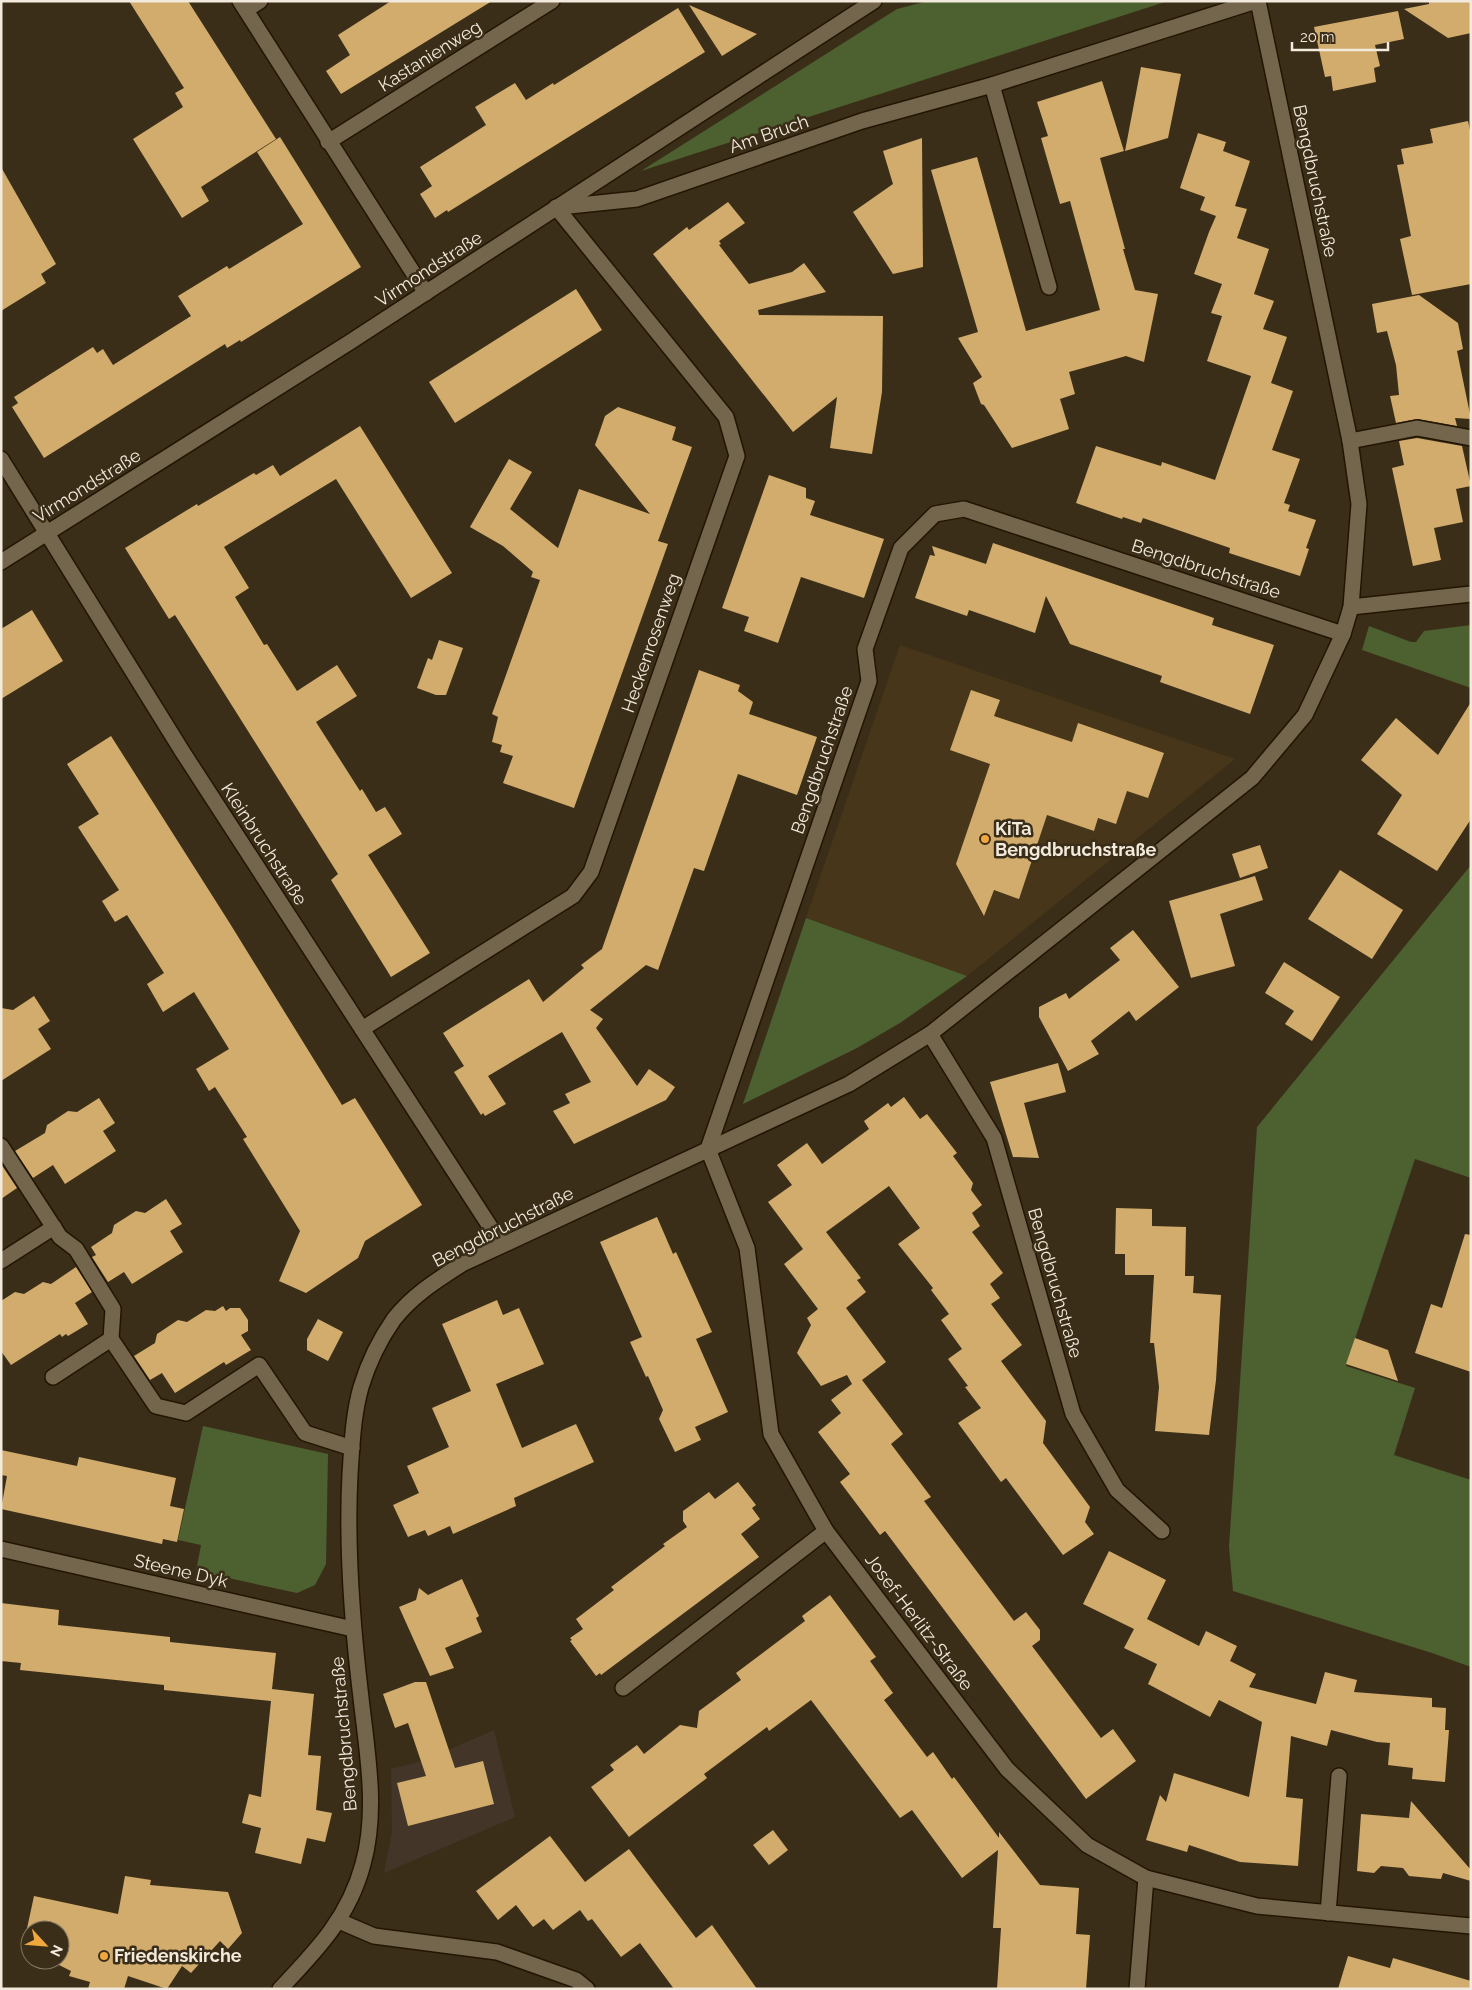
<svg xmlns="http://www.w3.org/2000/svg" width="1472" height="1990" viewBox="0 0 1472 1990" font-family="Raleway,sans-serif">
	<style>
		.industrial { fill: #433528 }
		.built { fill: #473619 }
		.green { fill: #4c6030 }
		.building { fill: #d2ac6d }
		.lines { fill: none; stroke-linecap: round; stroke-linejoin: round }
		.lane-casing { stroke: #221602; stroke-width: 18 }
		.street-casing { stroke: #221602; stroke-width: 18 }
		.lane { stroke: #74654d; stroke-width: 15 }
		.street { stroke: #74654d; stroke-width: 15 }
		.poi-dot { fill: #efa73e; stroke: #3b2e18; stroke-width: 2 }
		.labels { text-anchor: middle; stroke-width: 5; stroke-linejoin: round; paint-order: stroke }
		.street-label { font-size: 18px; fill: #f2eadc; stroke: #3b2e18 }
		.poi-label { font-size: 18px; font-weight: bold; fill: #f2eadc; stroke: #3b2e18; text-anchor: start }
	</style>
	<rect width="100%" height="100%" fill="#3b2e18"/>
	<path class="industrial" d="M 494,1730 L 515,1817 L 384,1873 L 392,1832 L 391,1769 L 423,1761 Z"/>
	<path class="built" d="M 900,645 L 1235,759 L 967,976 L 806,918 Z"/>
	<g class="green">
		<path d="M 928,1 L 1168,1 L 641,171 L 897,9 Z"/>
		<path d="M 1471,625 L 1471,688 L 1362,650 L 1369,626 L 1411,642 L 1416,642 L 1424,631 Z"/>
		<path d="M 1471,865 L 1471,1178 L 1415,1159 L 1346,1366 L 1415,1388 L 1394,1455 L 1471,1480 L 1471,1667 L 1432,1653 L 1233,1591 L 1229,1547 L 1257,1127 Z"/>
		<path d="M 806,918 L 967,976 L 900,1023 L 857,1048 L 743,1104 Z"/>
		<path d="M 203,1426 L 328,1454 L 326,1564 L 315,1585 L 297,1593 L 196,1571 L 201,1545 L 178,1540 Z"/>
	</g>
	<g class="building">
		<path d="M 129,1 L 188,1 L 276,139 L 201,187 L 209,201 L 182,218 L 133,139 L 183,107 L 175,93 L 184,88 Z"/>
		<path d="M 391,1 L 492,1 L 341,94 L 326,71 L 350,55 L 338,35 Z"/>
		<path d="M 1429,1 L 1471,1 L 1471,33 L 1448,38 L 1404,9 L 1429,4 Z"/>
		<path d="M 689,5 L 757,34 L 722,56 Z"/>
		<path d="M 678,8 L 705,52 L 448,212 L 447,210 L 435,218 L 420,194 L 432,186 L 420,167 L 486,125 L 475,107 L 515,83 L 526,100 L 553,83 L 554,85 Z"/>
		<path d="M 1398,11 L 1404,39 L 1375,45 L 1380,66 L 1374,68 L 1376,82 L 1333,91 L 1331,76 L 1325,77 L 1314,27 Z"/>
		<path d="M 1141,67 L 1181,74 L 1168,138 L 1125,151 Z"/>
		<path d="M 1102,81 L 1124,151 L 1100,158 L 1125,249 L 1123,249 L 1135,290 L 1158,294 L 1144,362 L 1126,356 L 1069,372 L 1075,394 L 1060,399 L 1069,429 L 1012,448 L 984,405 L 981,404 L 973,383 L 982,377 L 958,338 L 978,332 L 931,170 L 977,157 L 1026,331 L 1100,310 L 1070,201 L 1060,204 L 1041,138 L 1048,136 L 1037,102 Z"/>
		<path d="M 1468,121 L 1471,135 L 1471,284 L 1412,295 L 1400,239 L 1411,236 L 1397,165 L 1404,164 L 1401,149 L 1433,143 L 1430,129 Z"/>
		<path d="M 1198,133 L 1226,142 L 1223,151 L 1250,161 L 1235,206 L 1247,209 L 1237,238 L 1269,249 L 1254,294 L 1274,301 L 1263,329 L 1287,337 L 1271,383 L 1293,391 L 1272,450 L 1300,459 L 1284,503 L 1290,505 L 1288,511 L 1316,520 L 1306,548 L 1309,549 L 1300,576 L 1229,553 L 1230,548 L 1143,518 L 1141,523 L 1123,517 L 1122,519 L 1076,503 L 1096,446 L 1161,466 L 1162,462 L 1215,480 L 1251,376 L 1207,361 L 1222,316 L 1211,313 L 1222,284 L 1194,274 L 1209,232 L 1216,216 L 1200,210 L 1205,197 L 1180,188 Z"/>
		<path d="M 280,137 L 361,267 L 241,342 L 240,340 L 227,348 L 225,344 L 44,458 L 12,407 L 18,403 L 14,397 L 93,347 L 97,353 L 103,349 L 113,365 L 191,316 L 178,296 L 227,266 L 229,269 L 303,224 L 257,152 Z"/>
		<path d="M 922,138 L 923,267 L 893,274 L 853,212 L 893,184 L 883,151 Z"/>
		<path d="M 1,167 L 56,264 L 41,274 L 46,283 L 1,311 Z"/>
		<path d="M 728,202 L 745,223 L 719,241 L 721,244 L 719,245 L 749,284 L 792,272 L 804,263 L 826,292 L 758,310 L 759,315 L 883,316 L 882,392 L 872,454 L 830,448 L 837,397 L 793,432 L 653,254 L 687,227 L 689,230 Z"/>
		<path d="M 576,289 L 602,330 L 455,423 L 429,382 Z"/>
		<path d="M 1419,295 L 1458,323 L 1463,349 L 1457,351 L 1471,419 L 1455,418 L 1457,426 L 1418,419 L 1396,423 L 1390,396 L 1399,395 L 1396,365 L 1387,331 L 1377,333 L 1372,304 Z"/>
		<path d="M 618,407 L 676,427 L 672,440 L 692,447 L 658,541 L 668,544 L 574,808 L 503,783 L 513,756 L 500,752 L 502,745 L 492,742 L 498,717 L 492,714 L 540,580 L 531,577 L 533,572 L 503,546 L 470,527 L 509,459 L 532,472 L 510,509 L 558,548 L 579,489 L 650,514 L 595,445 L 605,416 Z"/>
		<path d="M 360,426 L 452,573 L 411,598 L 336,479 L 224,547 L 249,588 L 235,597 L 264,645 L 267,644 L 297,691 L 337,665 L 357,696 L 316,722 L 360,791 L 362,789 L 376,812 L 385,807 L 402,834 L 368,855 L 430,953 L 391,977 L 331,880 L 338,874 L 175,615 L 169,619 L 125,548 L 197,504 L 198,506 L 254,473 L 256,475 L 273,465 L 280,476 Z"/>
		<path d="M 1417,438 L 1462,446 L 1471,486 L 1456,489 L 1463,522 L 1434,528 L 1441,560 L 1413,566 L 1392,468 L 1404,465 L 1399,441 Z"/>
		<path d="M 769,475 L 806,488 L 806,498 L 815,501 L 810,515 L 884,539 L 864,598 L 801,577 L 778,643 L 744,631 L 749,617 L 722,608 Z"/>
		<path d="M 993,543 L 1214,618 L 1212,625 L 1274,645 L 1250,714 L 1160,682 L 1162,676 L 1070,644 L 1046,596 L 1035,633 L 969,610 L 967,616 L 915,598 L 930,555 L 935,556 L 932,546 L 986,564 Z"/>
		<path d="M 32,610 L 63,661 L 1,699 L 1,629 Z"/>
		<path d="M 439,640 L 463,648 L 446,695 L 436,695 L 417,688 L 428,658 L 432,660 Z"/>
		<path d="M 699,670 L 740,685 L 738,691 L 753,702 L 749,714 L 817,737 L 797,795 L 738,774 L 704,871 L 694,868 L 658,970 L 646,965 L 590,1010 L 603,1019 L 596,1028 L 637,1086 L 649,1069 L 675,1087 L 666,1100 L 574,1144 L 553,1111 L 570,1103 L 565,1094 L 591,1082 L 562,1032 L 488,1076 L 506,1104 L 485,1116 L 483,1113 L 481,1115 L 454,1072 L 464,1066 L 443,1033 L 529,979 L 543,1002 L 584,968 L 581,965 L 602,949 Z"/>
		<path d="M 971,690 L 1000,700 L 994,716 L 1072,742 L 1078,723 L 1164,753 L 1148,798 L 1127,791 L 1116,824 L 1098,818 L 1094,831 L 1047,815 L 1019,899 L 994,890 L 984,916 L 956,864 L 990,764 L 950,750 Z"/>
		<path d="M 1471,702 L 1471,819 L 1437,871 L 1377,834 L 1402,795 L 1361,760 L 1396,718 L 1438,755 Z"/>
		<path d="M 111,736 L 229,922 L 342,1105 L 355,1098 L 422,1205 L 365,1241 L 358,1258 L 306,1293 L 279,1281 L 300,1231 L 243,1139 L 247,1137 L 215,1087 L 209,1091 L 196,1069 L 229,1049 L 194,992 L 163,1012 L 147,984 L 164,973 L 127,915 L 115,922 L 102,901 L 119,890 L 78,827 L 99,814 L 67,764 Z"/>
		<path d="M 1260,845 L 1268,868 L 1240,878 L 1232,854 Z"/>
		<path d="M 1340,870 L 1403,910 L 1372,959 L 1308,919 Z"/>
		<path d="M 1255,876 L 1263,900 L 1220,914 L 1235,966 L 1191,978 L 1169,901 Z"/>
		<path d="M 1133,930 L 1179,987 L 1136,1021 L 1129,1011 L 1091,1041 L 1099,1054 L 1068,1071 L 1039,1017 L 1039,1007 L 1066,993 L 1069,999 L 1120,960 L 1110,948 Z"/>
		<path d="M 1284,962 L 1340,997 L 1312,1041 L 1285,1024 L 1294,1011 L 1265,993 Z"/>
		<path d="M 34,996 L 50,1021 L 38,1029 L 51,1049 L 1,1081 L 1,1008 L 13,1010 Z"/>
		<path d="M 1058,1063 L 1066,1092 L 1024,1103 L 1039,1158 L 1013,1157 L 990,1082 Z"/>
		<path d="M 904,1097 L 920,1119 L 927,1114 L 957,1153 L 953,1156 L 973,1183 L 971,1190 L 982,1205 L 972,1213 L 980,1226 L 972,1232 L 1003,1273 L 990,1284 L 1000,1298 L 991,1304 L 1022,1345 L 1001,1361 L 1046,1421 L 1043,1443 L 1090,1507 L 1085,1522 L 1094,1534 L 1063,1555 L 1006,1478 L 1001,1482 L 958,1423 L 981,1408 L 965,1387 L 968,1386 L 948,1359 L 962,1349 L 941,1320 L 949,1314 L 931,1290 L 933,1288 L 898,1244 L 920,1228 L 889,1186 L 826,1232 L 861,1278 L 857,1280 L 866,1292 L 846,1308 L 886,1362 L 862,1380 L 903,1434 L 891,1444 L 931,1497 L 924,1501 L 1014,1621 L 1026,1612 L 1040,1630 L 1040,1640 L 1032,1646 L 1101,1738 L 1113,1729 L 1136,1761 L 1086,1799 L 885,1531 L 880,1535 L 840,1482 L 850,1474 L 818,1432 L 841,1413 L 831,1400 L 852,1384 L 847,1375 L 821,1386 L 797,1353 L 811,1325 L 807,1318 L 818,1309 L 784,1264 L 803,1249 L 768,1202 L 792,1185 L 777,1165 L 807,1143 L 822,1164 L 869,1129 L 864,1121 L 888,1103 L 891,1107 Z"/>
		<path d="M 99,1098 L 115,1123 L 103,1131 L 116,1151 L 65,1184 L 53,1165 L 33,1178 L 15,1151 L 45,1133 L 47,1125 L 68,1111 L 77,1112 Z"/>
		<path d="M 1,1164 L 17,1188 L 1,1199 Z"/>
		<path d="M 166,1199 L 182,1224 L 170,1231 L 183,1252 L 132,1284 L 124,1272 L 108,1282 L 92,1257 L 96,1255 L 91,1247 L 112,1233 L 114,1225 L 136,1211 L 145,1213 Z"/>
		<path d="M 1116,1208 L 1152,1209 L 1152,1226 L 1186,1227 L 1185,1276 L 1194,1276 L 1193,1293 L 1221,1295 L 1216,1380 L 1209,1435 L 1155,1431 L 1159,1387 L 1154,1343 L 1150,1343 L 1154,1275 L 1125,1275 L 1125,1254 L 1115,1254 Z"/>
		<path d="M 657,1217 L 673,1254 L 676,1252 L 712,1332 L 696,1339 L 728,1412 L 695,1427 L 701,1440 L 675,1452 L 659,1419 L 663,1410 L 648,1376 L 646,1377 L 630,1342 L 642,1337 L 600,1242 Z"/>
		<path d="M 1465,1234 L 1471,1235 L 1471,1372 L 1415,1353 L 1431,1304 L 1442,1308 Z"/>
		<path d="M 76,1267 L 92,1292 L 75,1303 L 88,1324 L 68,1336 L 66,1334 L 62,1337 L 60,1334 L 11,1365 L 1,1351 L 1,1301 L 15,1292 L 24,1294 L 43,1282 L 51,1284 Z"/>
		<path d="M 497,1300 L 503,1315 L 519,1308 L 544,1364 L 496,1384 L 522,1448 L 576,1424 L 594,1462 L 514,1498 L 516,1506 L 453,1534 L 450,1526 L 428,1536 L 425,1530 L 408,1537 L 393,1505 L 419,1493 L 407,1466 L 449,1447 L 432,1408 L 471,1391 L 442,1324 Z"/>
		<path d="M 223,1306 L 226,1311 L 230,1308 L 240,1308 L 248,1320 L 248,1331 L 241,1335 L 251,1350 L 226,1365 L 224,1362 L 175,1393 L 162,1373 L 150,1380 L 134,1356 L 155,1343 L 157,1334 L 178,1320 L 187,1322 L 206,1310 L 215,1311 Z"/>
		<path d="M 318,1319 L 343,1332 L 328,1361 L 307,1350 L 307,1339 Z"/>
		<path d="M 1355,1338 L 1388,1350 L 1398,1381 L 1346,1364 Z"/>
		<path d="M 1,1450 L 77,1466 L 79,1457 L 176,1478 L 170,1506 L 184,1509 L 177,1542 L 163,1539 L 162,1544 L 1,1509 L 7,1476 L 1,1475 Z"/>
		<path d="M 738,1482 L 756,1505 L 752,1508 L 760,1519 L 741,1534 L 759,1557 L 601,1675 L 600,1673 L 596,1676 L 570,1641 L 572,1640 L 570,1638 L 583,1629 L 576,1619 L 614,1590 L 611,1587 L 665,1546 L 663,1544 L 687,1527 L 683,1521 L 683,1511 L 709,1492 L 715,1499 Z"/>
		<path d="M 1109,1551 L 1166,1580 L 1147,1619 L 1199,1646 L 1206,1631 L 1237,1646 L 1230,1661 L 1256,1674 L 1249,1687 L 1316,1704 L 1325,1672 L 1357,1680 L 1354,1692 L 1432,1698 L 1432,1707 L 1446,1708 L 1445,1730 L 1449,1730 L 1445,1782 L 1412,1779 L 1413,1768 L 1388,1765 L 1390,1743 L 1377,1742 L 1331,1730 L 1327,1746 L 1291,1736 L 1286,1797 L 1303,1799 L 1298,1866 L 1240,1862 L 1189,1845 L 1187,1852 L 1146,1840 L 1160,1795 L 1166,1802 L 1174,1773 L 1249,1797 L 1262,1722 L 1219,1700 L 1210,1717 L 1148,1684 L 1157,1664 L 1124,1648 L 1134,1629 L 1083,1604 Z"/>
		<path d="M 462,1579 L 479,1616 L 476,1618 L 482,1632 L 445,1648 L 454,1668 L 430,1676 L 399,1607 L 416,1600 L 419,1588 L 428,1595 Z"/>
		<path d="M 830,1595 L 876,1657 L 870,1661 L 893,1693 L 884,1700 L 927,1757 L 933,1752 L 952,1779 L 954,1777 L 999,1838 L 999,1832 L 1040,1885 L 1079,1888 L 1076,1934 L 1090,1935 L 1086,1989 L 997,1989 L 1001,1928 L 993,1928 L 998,1850 L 962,1878 L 912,1810 L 900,1818 L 811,1700 L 769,1731 L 767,1727 L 704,1774 L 707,1778 L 629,1837 L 591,1787 L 614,1770 L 610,1765 L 637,1745 L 644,1754 L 680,1725 L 697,1728 L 699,1711 L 741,1680 L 736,1673 L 805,1621 L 802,1616 Z"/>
		<path d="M 1,1603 L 59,1610 L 58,1625 L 170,1637 L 170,1642 L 276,1653 L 272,1689 L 314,1694 L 308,1755 L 321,1756 L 316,1810 L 332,1813 L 325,1842 L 307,1838 L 301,1864 L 255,1853 L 261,1828 L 242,1823 L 249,1794 L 261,1797 L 271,1701 L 164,1690 L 164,1685 L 20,1670 L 21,1663 L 1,1661 Z"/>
		<path d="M 415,1682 L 426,1682 L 455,1768 L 483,1761 L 494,1804 L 408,1826 L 397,1783 L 426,1776 L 408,1723 L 395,1728 L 383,1694 Z"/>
		<path d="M 1411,1801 L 1471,1870 L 1471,1881 L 1443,1873 L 1441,1879 L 1409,1876 L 1403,1868 L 1381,1866 L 1374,1873 L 1357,1871 L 1361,1814 L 1409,1818 Z"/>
		<path d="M 773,1830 L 788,1850 L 769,1865 L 753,1845 Z"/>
		<path d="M 550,1836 L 585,1882 L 629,1849 L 696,1938 L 712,1925 L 757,1989 L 674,1989 L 640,1943 L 621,1957 L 592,1919 L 588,1921 L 580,1910 L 553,1930 L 544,1919 L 533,1927 L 516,1905 L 498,1920 L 476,1891 Z"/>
		<path d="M 125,1876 L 151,1880 L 150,1885 L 228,1892 L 242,1933 L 228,1949 L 220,1941 L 191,1973 L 182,1966 L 167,1989 L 128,1976 L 124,1989 L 88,1989 L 90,1982 L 69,1976 L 71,1971 L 49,1960 L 60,1960 L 60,1930 L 30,1930 L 30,1951 L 23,1947 L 34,1896 L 118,1914 Z"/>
		<path d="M 1348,1956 L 1390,1968 L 1393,1958 L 1471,1981 L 1471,1989 L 1338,1989 Z"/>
	</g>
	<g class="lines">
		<defs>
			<g id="lane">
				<path d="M 1350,441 L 1417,428 L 1471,438"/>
				<path d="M 623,1688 L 826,1531"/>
			</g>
			<g id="street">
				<path d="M 240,1 L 426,293"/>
				<path d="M 246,10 L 260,1"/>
				<path d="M 992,85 L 1049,287"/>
				<path d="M 328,142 L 552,1"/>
				<path d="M 560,207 L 637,199 L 862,121 L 992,85 L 1256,1"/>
				<path d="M 1,459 L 182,751 L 502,1245"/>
				<path d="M 1,562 L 350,342 L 874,1"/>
				<path d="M 1351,607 L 1471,594"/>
				<path d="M 1343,634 L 964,509 L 935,514 L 901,548 L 865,649 L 869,681 L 708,1149 L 747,1248 L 771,1434 L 826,1531 L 1007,1769 L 1087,1845 L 1146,1878 L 1257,1906 L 1471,1926"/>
				<path d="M 362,1029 L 573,896 L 591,872 L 737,456 L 726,417 L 556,207"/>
				<path d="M 930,1034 L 994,1138 L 1073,1414 L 1117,1490 L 1162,1531"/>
				<path d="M 1,1146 L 60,1237 L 76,1249 L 113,1309 L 111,1339 L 156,1406 L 186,1413 L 259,1365 L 305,1433 L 352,1448"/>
				<path d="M 1,1261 L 54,1227"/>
				<path d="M 53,1377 L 111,1339"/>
				<path d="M 1,1549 L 353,1629"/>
				<path d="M 1328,1913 L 1339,1776"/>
				<path d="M 339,1921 L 374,1936 L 497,1952 L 576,1980 L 587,1989"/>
				<path d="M 280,1989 C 317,1950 349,1917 363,1864 C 378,1810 367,1752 361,1698 C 352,1623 346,1549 350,1474 C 352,1445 353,1415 361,1387 C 368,1364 380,1339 394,1319 C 413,1295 437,1280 462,1264 L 849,1084 L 930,1034 L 1252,778 L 1305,715 L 1343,634 L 1351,607 L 1359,504 L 1350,441 L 1258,1"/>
				<path d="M 1137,1989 L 1146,1878"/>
			</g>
		</defs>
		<use href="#lane" class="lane-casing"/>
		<use href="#street" class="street-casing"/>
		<use href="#lane" class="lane"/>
		<use href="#street" class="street"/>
	</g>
	<g class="poi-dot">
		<circle cx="985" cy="839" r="5"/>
		<circle cx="104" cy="1956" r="5"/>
	</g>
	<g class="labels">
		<g class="street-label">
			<text transform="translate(430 56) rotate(-32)" y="6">Kastanienweg</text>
			<text transform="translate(769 134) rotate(-19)" y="6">Am Bruch</text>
			<text transform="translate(1315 181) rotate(78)" y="6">Bengdbruchstraße</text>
			<text transform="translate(429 269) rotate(-33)" y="6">Virmondstraße</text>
			<text transform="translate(87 486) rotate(-32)" y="6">Virmondstraße</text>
			<text transform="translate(1206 569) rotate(18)" y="6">Bengdbruchstraße</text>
			<text transform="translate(651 643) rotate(-71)" y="6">Heckenrosenweg</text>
			<text transform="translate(822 760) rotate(-71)" y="6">Bengdbruchstraße</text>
			<text transform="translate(264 844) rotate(57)" y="6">Kleinbruchstraße</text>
			<text transform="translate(503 1227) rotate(-27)" y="6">Bengdbruchstraße</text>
			<text transform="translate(1055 1283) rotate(74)" y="6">Bengdbruchstraße</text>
			<text transform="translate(181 1571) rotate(13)" y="6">Steene Dyk</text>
			<text transform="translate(919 1622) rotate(53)" y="6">Josef-Herlitz-Straße</text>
			<text transform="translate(344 1734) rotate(-95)" y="6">Bengdbruchstraße</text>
		</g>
		<g class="poi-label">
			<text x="995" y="835">KiTa<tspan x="995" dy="21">Bengdbruchstraße</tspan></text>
			<text x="114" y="1962">Friedenskirche</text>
		</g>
	</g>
	<rect width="1472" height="1990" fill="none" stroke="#f2eadc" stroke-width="5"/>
	<g transform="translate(45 1945) rotate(116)"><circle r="24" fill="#3b2e18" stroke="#847966"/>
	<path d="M0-4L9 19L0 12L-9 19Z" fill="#efa73e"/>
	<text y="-8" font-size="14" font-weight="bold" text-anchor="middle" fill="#f2eadc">N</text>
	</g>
	<path d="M1292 42v8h96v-8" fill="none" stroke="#f2eadc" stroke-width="2.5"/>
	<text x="1300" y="42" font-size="15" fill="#f2eadc" stroke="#3b2e18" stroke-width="4" paint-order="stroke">20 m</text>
</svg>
